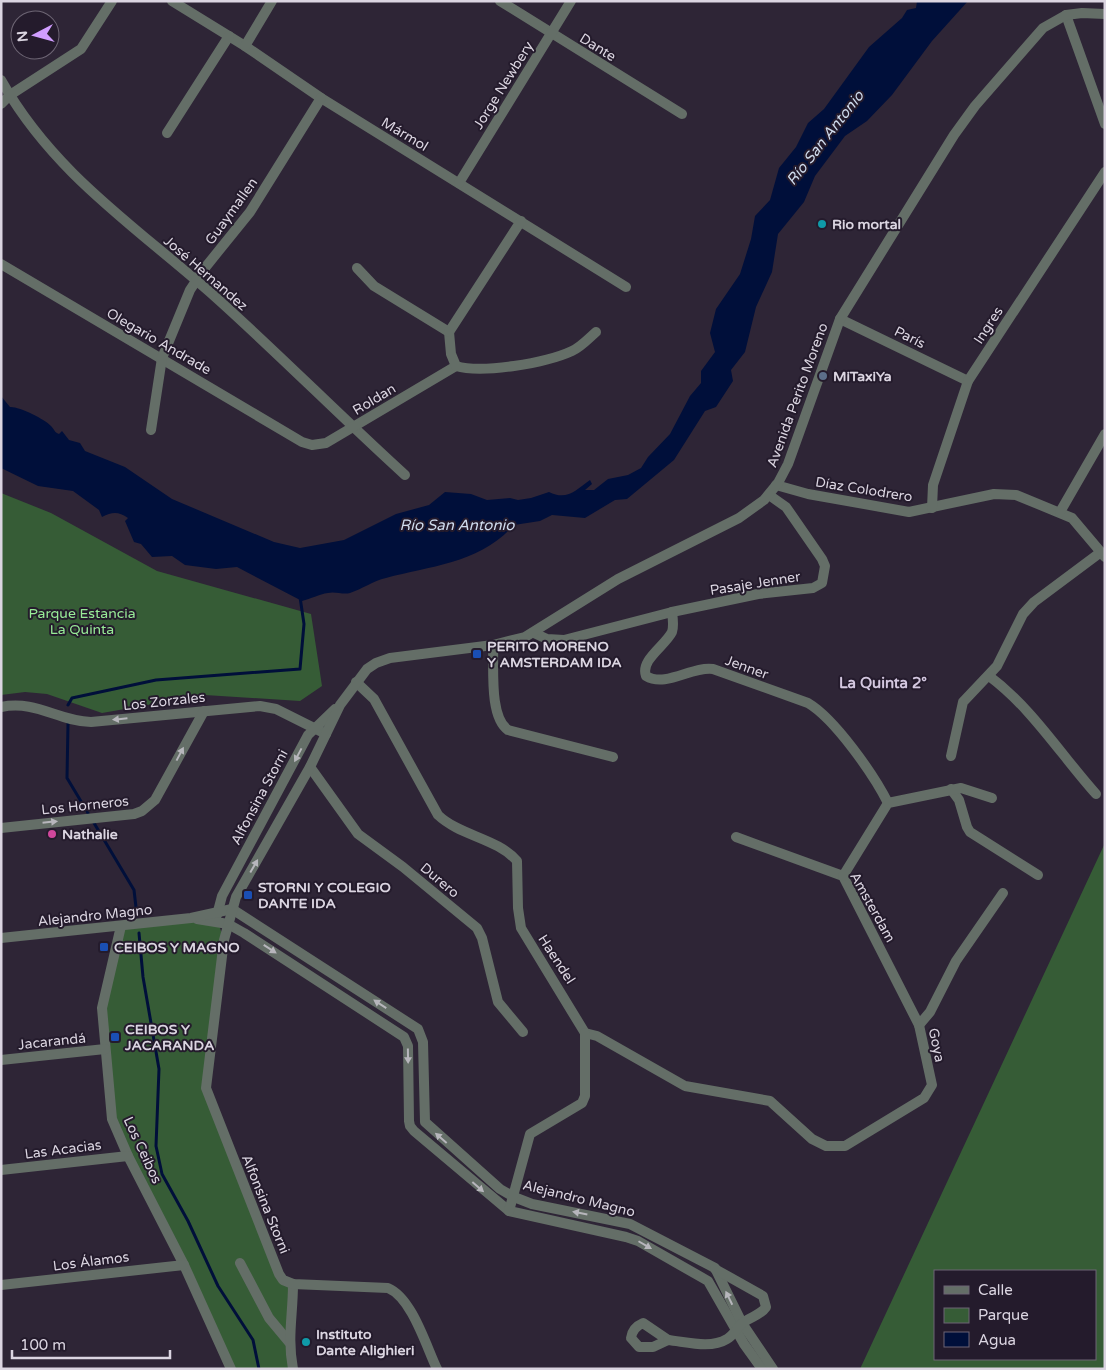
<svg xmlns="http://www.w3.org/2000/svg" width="1106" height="1370" viewBox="0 0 1106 1370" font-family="'Varela Round',sans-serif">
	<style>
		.green { fill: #365c36; fill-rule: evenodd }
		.water { fill: #000f3a }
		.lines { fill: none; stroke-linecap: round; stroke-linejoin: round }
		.stream { stroke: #000f3a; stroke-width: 3 }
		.minor { stroke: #646e67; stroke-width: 10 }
		.oneway { fill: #b7b6bc }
		.culture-dot { fill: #0f9aa8; stroke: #241b2c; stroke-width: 2 }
		.service-dot { fill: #5c6f8a; stroke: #241b2c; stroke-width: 2 }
		.transit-dot { fill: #1a4fb4; stroke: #241b2c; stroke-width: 2 }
		.hotel-dot { fill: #d1479c; stroke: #241b2c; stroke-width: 2 }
		.labels { text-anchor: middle; stroke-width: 4; stroke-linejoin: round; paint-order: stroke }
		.street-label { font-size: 14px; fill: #dbd5e1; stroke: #241b2c }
		.poi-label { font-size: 14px; font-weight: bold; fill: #dbd5e1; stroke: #241b2c; text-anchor: start }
		.park-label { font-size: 14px; fill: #98eb97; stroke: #241b2c }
		.water-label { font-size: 15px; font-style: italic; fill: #cfdbed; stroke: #241b2c }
		.neighbourhood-label { font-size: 15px; font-weight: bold; fill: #d4c8e0; stroke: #241b2c }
	</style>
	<rect width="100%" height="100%" fill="#2e2536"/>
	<g class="green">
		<path d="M 1,493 L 51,513 L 157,571 L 311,614 L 322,686 L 300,701 L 205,695 L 102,713 L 47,694 L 25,692 L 1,695 Z"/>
		<path d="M 1105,843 L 1105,1369 L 860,1369 ZM 935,1271 L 1095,1271 L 1095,1359 L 935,1359 Z"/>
		<path d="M 191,918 L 218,922 L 224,940 L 207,1083 L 279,1274 L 293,1284 L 293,1369 L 231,1369 L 115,1125 L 101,1021 L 121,926 Z"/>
	</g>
	<path class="water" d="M 917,1 L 968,1 L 932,41 L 892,95 L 867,121 L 845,136 L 815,176 L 804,202 L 778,234 L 772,272 L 756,307 L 745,352 L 731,370 L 733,381 L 716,407 L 705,411 L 674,460 L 627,499 L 615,500 L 585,518 L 552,515 L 540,521 L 514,525 C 481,563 431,566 386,578 C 373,581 362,589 350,593 C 343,595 335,591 328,593 C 319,594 311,599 302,601 L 237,567 L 216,569 L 185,565 L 172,556 L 152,557 L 141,544 L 134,542 L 125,521 L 128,518 C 118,511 112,512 102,517 L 99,510 L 73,491 L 38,486 L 1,468 L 1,396 L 10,407 C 18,406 45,419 51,426 C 55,430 54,432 59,434 L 62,431 L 69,440 L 80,443 L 85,451 L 125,467 L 172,499 L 274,542 L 300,548 L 344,540 L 396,514 L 429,505 L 445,492 L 471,494 L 487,500 L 510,498 L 518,500 L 531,498 L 549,492 C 567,501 576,490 590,480 L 592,484 L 585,490 L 594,490 L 608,479 L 628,475 L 641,468 L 648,457 L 670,434 L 690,396 L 701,383 L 701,371 L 715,352 L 710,333 L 716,309 L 740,274 L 751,239 L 755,216 L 770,200 L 779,168 L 796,147 L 808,123 L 824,109 L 869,47 L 902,18 L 907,10 L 916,8 Z"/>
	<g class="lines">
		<g class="stream">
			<path d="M 68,705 L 72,698 L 156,680 L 300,669 L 304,624 L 300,597"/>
			<path d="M 68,724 L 67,778 L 88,813"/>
			<path d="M 94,823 L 134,890 L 137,916"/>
			<path d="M 139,933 L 143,977 L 159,1069 L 156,1146 L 162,1174 L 188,1221 L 218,1286 L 253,1340 L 259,1369"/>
		</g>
		<g class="minor">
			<path d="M 172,1 L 245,46 L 321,98 L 626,287"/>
			<path d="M 500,1 L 682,114"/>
			<path d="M 1066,15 L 1105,124"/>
			<path d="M 245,46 L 272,1"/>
			<path d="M 1,80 C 53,173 135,226 212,294 C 278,353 340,416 405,475"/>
			<path d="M 1,104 L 10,95 L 81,49 L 112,1"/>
			<path d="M 167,133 L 229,36"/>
			<path d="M 459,183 L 571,1"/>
			<path d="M 1,264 L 302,442 L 312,445 L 326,443 L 456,366"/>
			<path d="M 357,268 L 374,286 L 449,332 L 451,354 L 456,366 C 482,374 546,363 572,351 C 581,347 589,338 596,332"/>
			<path d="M 840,319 L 968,381"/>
			<path d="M 449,332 L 521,221"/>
			<path d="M 151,430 L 162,358 L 190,290 L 204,269 L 250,212 L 321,98"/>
			<path d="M 776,485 L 808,494 L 909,512 L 994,494 L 1016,495 L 1072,518 L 1105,557"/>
			<path d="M 932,508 L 933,485 L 968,381 L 1105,172"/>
			<path d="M 1060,512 L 1105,434"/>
			<path d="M 672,612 L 758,594 L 813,588 L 822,583 L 825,566 L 822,559 L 786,507 L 769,495"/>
			<path d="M 534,633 L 547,639 L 564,640 L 672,612 C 673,619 674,626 672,632 C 665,646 640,660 646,676 C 666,688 692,666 713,669 L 808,703 C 835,719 874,775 888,803"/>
			<path d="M 493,645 C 494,667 489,717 508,730 L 613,757"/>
			<path d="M 989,676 C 1032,708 1061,755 1096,794"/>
			<path d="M 356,682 L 374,699 L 438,815 C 460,836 497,838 517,861 L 518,908 L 521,928 L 585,1033 L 597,1036 L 685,1086 L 770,1101 L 812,1139 L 826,1146 L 845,1146 L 924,1098 L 932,1085 L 919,1025 L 843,876 L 736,837"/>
			<path d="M 1,707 C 37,700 57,721 91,722 L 260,706 L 276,709 L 326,734"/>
			<path d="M 951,756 L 963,702 L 997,666 L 1023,614 L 1034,602 L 1101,552"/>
			<path d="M 310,767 L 358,834 L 403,867 L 477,928 L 482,938 L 498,1002 L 523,1032"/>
			<path d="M 951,789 L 959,800 L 967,827 L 970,832 L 1038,875"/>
			<path d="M 1,828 L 134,814 L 142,811 L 155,800 L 204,711"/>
			<path d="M 843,876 L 888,803 L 961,788 L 992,798"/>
			<path d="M 217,915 L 222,896 L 308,735 L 335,709"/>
			<path d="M 197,919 L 228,924 L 244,933 L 404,1037 L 408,1046 L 409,1121 L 410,1126 L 414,1131 L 509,1211 L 626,1237 L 638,1241 L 708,1281 L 744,1344 L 762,1369"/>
			<path d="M 121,926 L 102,1008 L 112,1119 L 128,1156 L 184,1265 L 231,1369"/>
			<path d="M 1,938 L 191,918 L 232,909 L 418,1029 L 423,1042 L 425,1122 L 500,1189 L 514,1197 L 532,1204 L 630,1224 L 715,1268 L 742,1323 L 773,1369"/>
			<path d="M 919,1025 L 930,1012 L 956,961 L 1003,893"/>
			<path d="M 1,1060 L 105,1049"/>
			<path d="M 1,1170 L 128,1156"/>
			<path d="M 509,1211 L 530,1134 L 582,1103 L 585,1096 L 585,1033"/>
			<path d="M 240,1263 L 269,1318 L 289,1342"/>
			<path d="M 293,1284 C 293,1315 287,1337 293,1369"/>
			<path d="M 1,1285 L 184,1265"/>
			<path d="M 643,1323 L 668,1340 L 653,1347 L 639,1347 L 631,1338 C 632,1330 636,1326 643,1323 Z"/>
			<path d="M 668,1340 C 687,1342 711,1349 727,1339 C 734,1335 737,1327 744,1322 C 752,1316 761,1315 766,1307 L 763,1296 L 715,1269"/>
			<path d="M 437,1369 C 426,1346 412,1298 388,1288 L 293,1284 L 283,1280 L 279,1274 L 206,1088 L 224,940 L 236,897 L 310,767 L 340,705 L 367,669 L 376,663 L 390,658 L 493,645 L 525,637 L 618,579 L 739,518 L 764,500 L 778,483 L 788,464 L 840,319 L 954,135 L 975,106 L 1043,28 L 1066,15 L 1082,13 L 1105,14"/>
		</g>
	</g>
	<defs><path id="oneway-solid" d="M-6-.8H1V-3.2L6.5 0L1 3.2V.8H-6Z" transform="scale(1.25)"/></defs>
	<g class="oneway">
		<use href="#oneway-solid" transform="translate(120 719) rotate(174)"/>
		<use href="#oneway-solid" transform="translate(180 754) rotate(-62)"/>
		<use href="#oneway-solid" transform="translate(298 755) rotate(118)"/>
		<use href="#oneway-solid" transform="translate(50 822) rotate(-6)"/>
		<use href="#oneway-solid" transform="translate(254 866) rotate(-60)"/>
		<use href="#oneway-solid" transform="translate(270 949) rotate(33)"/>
		<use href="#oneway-solid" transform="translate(380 1004) rotate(-147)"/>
		<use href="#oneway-solid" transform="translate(408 1056) rotate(89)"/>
		<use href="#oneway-solid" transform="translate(441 1138) rotate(-139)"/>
		<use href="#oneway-solid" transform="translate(478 1187) rotate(41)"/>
		<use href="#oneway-solid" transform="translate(580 1213) rotate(-169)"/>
		<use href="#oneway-solid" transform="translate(645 1245) rotate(30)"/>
		<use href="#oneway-solid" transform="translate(729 1298) rotate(-116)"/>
	</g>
	<g class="culture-dot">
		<circle cx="822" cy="224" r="5"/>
		<circle cx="306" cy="1342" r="5"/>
	</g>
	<circle class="service-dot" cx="823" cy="376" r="5"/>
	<g class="transit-dot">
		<rect x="472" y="649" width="10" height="10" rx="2.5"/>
		<rect x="243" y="890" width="10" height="10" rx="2.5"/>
		<rect x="99" y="942" width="10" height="10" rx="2.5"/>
		<rect x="110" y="1032" width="10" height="10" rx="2.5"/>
	</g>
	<circle class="hotel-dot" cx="52" cy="834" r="5"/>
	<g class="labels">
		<g class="street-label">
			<text transform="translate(598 47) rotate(32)" y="5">Dante</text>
			<text transform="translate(503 85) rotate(-58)" y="5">Jorge Newbery</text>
			<text transform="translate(405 134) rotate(31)" y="5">Mármol</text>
			<text transform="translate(231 211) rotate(-54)" y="5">Guaymallen</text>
			<text transform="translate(206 273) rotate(41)" y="5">José Hernandez</text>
			<text transform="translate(988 325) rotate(-57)" y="5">Ingres</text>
			<text transform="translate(910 337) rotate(26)" y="5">París</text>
			<text transform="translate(159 341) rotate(30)" y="5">Olegario Andrade</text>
			<text transform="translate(797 395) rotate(-70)" y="5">Avenida Perito Moreno</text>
			<text transform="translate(374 399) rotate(-31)" y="5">Roldan</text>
			<text transform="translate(864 489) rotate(9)" y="5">Díaz Colodrero</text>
			<text transform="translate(755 583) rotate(-9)" y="5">Pasaje Jenner</text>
			<text transform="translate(747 667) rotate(20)" y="5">Jenner</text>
			<text transform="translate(164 701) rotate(-6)" y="5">Los Zorzales</text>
			<text transform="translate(259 797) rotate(-62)" y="5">Alfonsina Storni</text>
			<text transform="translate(85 805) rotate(-6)" y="5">Los Horneros</text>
			<text transform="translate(440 880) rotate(40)" y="5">Durero</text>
			<text transform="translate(873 907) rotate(61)" y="5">Amsterdam</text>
			<text transform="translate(95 915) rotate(-6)" y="5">Alejandro Magno</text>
			<text transform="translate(557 959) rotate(57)" y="5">Haendel</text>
			<text transform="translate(52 1041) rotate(-6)" y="5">Jacarandá</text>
			<text transform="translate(937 1045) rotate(78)" y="5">Goya</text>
			<text transform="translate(63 1149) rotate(-7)" y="5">Las Acacias</text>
			<text transform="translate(143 1150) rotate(65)" y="5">Los Ceibos</text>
			<text transform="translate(579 1198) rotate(14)" y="5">Alejandro Magno</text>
			<text transform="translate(266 1204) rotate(68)" y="5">Alfonsina Storni</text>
			<text transform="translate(91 1261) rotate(-7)" y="5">Los Álamos</text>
		</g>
		<g class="poi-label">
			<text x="832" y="229">Rio mortal</text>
			<text x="833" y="381">MiTaxiYa</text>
			<text x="487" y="651">PERITO MORENO<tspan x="487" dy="16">Y AMSTERDAM IDA</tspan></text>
			<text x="62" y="839">Nathalie</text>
			<text x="258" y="892">STORNI Y COLEGIO<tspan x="258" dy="16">DANTE IDA</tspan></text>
			<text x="114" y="952">CEIBOS Y MAGNO</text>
			<text x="125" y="1034">CEIBOS Y<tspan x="125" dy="16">JACARANDA</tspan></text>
			<text x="316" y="1339">Instituto<tspan x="316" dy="16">Dante Alighieri</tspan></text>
		</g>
		<g class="park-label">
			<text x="82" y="618">Parque Estancia<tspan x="82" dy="16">La Quinta</tspan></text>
		</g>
		<g class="water-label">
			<text transform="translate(825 138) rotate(-52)" y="5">Río San Antonio</text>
			<text x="457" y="530">Río San Antonio</text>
		</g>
		<g class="neighbourhood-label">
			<text x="883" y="688">La Quinta 2°</text>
		</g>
	</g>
	<rect width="1106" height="1370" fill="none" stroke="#dbd5e1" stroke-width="5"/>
	<rect x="934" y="1270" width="162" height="90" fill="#241b2c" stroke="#6d6574"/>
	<rect x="944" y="1286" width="25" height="8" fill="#646e67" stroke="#6d6574"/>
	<text x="978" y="1295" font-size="15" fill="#dbd5e1">Calle</text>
	<rect x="944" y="1308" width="25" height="15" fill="#365c36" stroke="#6d6574"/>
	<text x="978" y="1320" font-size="15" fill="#dbd5e1">Parque</text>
	<rect x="944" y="1332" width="25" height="15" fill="#000f3a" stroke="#6d6574"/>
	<text x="978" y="1345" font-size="15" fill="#dbd5e1">Agua</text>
	<g transform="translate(35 35) rotate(264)"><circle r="24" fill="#241b2c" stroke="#6d6574"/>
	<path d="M0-4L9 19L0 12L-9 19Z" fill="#d09dff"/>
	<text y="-8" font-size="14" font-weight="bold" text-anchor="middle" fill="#dbd5e1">N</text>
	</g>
	<path d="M12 1350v8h158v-8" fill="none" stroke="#dbd5e1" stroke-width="2.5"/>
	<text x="20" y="1350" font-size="15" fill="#dbd5e1" stroke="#241b2c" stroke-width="4" paint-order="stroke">100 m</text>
</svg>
